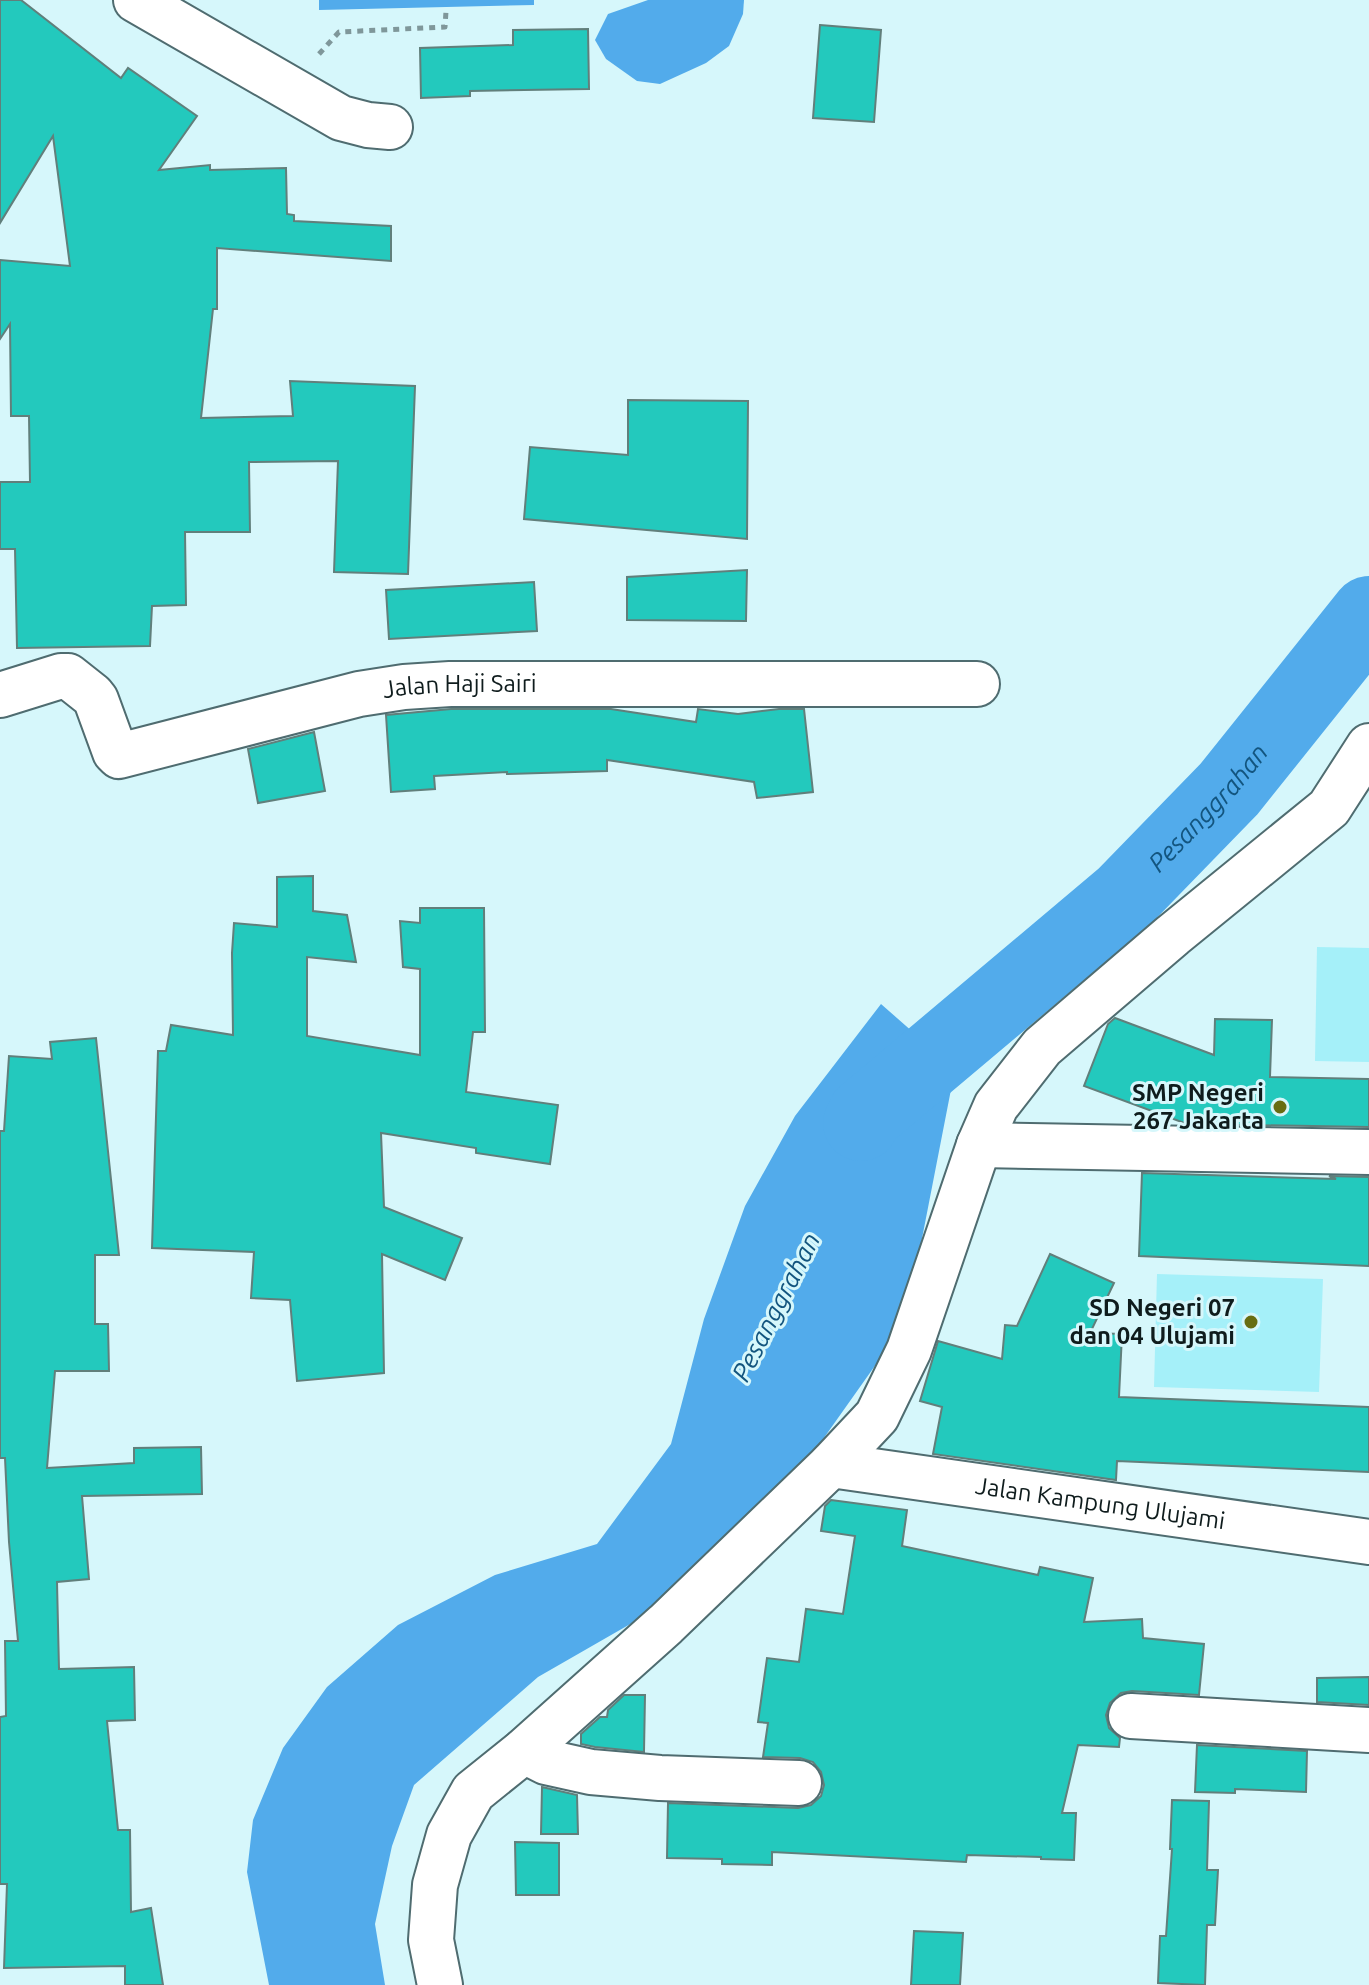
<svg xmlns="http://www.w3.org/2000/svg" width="1369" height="1985" viewBox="0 0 1369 1985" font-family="Ubuntu,sans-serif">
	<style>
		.green { fill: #a5f0f9 }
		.water { fill: #52abeb }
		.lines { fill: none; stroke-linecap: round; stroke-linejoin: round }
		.river { stroke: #52abeb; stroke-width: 76 }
		.building { fill: #23c9bd; stroke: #617f7b; stroke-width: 2 }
		.street-casing { stroke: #4f6c70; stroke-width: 48 }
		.path { stroke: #7f979a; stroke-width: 5; stroke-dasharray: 6 6; stroke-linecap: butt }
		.street { stroke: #fff; stroke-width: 44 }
		.poi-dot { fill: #686d11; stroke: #d6f7fb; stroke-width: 3 }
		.labels { text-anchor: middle; stroke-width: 6; stroke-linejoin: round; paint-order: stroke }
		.street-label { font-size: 24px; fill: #0f1c1d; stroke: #d6f7fb }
		.poi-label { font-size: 24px; font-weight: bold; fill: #0f1c1d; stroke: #d6f7fb; text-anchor: end }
		.water-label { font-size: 26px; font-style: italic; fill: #13557f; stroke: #d6f7fb }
	</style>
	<rect width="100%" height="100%" fill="#d6f7fb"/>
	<g class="green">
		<path d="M 1317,947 L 1369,948 L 1369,1062 L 1315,1061 Z"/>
		<path d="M 1157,1274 L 1323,1279 L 1319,1392 L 1154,1387 Z"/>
	</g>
	<g class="water">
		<path d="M 319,0 L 534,0 L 534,5 L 319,10 Z"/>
		<path d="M 648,0 L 744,0 L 743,14 L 729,46 L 706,63 L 660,84 L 637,81 L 606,59 L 595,40 L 608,14 Z"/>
		<path d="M 881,1004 L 955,1069 L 918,1259 L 901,1329 L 821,1442 L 698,1570 L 639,1619 L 538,1677 L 414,1785 L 392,1846 L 375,1924 L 385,1985 L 269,1985 L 247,1872 L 253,1820 L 283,1748 L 327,1687 L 398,1625 L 495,1575 L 597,1544 L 671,1444 L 704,1319 L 745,1206 L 795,1116 Z"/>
	</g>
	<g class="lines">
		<path class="river" id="s1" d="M 861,1123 L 865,1115 L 1125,896 L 1229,789 L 1369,614"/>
	</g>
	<g class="building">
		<path d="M 0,0 L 21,0 L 121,78 L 128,68 L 197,116 L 159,170 L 210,165 L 210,170 L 286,168 L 287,214 L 294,215 L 294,221 L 391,226 L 391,261 L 217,248 L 217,309 L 213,309 L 201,418 L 293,416 L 290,381 L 415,386 L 408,574 L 334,572 L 338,461 L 249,462 L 250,532 L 185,532 L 186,605 L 152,606 L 150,646 L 17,648 L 15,549 L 0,549 L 0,482 L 30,482 L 29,416 L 11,416 L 10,324 L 0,339 L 0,260 L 70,266 L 53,136 L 0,223 Z"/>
		<path d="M 820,25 L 881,30 L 874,122 L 813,118 Z"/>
		<path d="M 588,29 L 589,89 L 470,91 L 470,96 L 421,98 L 420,48 L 513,45 L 513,30 Z"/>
		<path d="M 628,400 L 748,401 L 747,539 L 524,519 L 530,447 L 628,455 Z"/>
		<path d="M 747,570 L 746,621 L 627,620 L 627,577 Z"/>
		<path d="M 534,582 L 537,631 L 389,639 L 386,590 Z"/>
		<path d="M 451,709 L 611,709 L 696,722 L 698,709 L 738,714 L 779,709 L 804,709 L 813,792 L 757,798 L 754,782 L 607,760 L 607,771 L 507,774 L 507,772 L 434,776 L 435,789 L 391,792 L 386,715 Z"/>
		<path d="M 314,732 L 325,791 L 258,803 L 248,749 Z"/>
		<path d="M 313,876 L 313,911 L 347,915 L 356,962 L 307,957 L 307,1036 L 420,1055 L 420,969 L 403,967 L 400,921 L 420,923 L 420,908 L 484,908 L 485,1032 L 473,1032 L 466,1092 L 558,1105 L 550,1164 L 476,1153 L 476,1148 L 381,1133 L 384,1207 L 462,1238 L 445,1280 L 382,1254 L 384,1373 L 297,1381 L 290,1300 L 251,1298 L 254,1252 L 152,1248 L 158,1051 L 166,1051 L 171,1025 L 233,1035 L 232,953 L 234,923 L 277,927 L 277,877 Z"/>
		<path d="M 1115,1018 L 1214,1055 L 1215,1019 L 1272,1020 L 1270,1077 L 1369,1079 L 1369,1127 L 1187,1124 L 1084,1086 L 1108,1024 Z"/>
		<path d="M 96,1038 L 119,1255 L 95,1255 L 95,1324 L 108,1324 L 109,1371 L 55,1371 L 47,1468 L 134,1463 L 134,1448 L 201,1447 L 202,1494 L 82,1496 L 89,1579 L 57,1582 L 59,1669 L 134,1667 L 135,1720 L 107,1721 L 118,1830 L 130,1830 L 131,1912 L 151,1908 L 163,1985 L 125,1985 L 125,1966 L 4,1968 L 7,1884 L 0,1884 L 0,1717 L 6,1716 L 5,1641 L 18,1641 L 9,1542 L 5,1458 L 0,1458 L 0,1131 L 4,1131 L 9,1056 L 52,1059 L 50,1042 Z"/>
		<path d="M 1142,1173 L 1336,1179 L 1329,1176 L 1369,1177 L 1369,1266 L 1139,1256 Z"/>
		<path d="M 1050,1254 L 1114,1283 L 1090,1333 L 1122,1334 L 1119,1397 L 1369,1407 L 1369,1472 L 1117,1461 L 1116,1480 L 933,1454 L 942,1407 L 920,1401 L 938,1341 L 1002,1359 L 1005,1325 L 1017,1326 Z"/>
		<path d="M 831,1500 L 907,1510 L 902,1546 L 1038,1575 L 1040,1567 L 1093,1578 L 1084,1622 L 1142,1619 L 1143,1638 L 1204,1644 L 1199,1695 L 1132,1691 L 1121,1693 L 1110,1703 L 1106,1715 L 1109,1728 L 1120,1738 L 1119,1747 L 1078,1745 L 1062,1813 L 1076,1813 L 1074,1860 L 1041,1859 L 1041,1857 L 967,1855 L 966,1862 L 772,1852 L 772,1865 L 722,1864 L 722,1859 L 667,1858 L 668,1803 L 798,1808 L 811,1805 L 821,1796 L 824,1785 L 821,1772 L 813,1762 L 800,1758 L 763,1757 L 768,1723 L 758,1722 L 767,1658 L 799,1662 L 806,1609 L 843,1614 L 855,1536 L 821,1531 L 825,1506 Z"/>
		<path d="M 1369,1677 L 1369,1705 L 1317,1702 L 1317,1678 Z"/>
		<path d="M 624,1695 L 645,1695 L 644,1752 L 595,1747 L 581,1744 L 581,1734 L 600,1717 L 607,1717 L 608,1710 Z"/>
		<path d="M 1197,1745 L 1307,1751 L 1306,1792 L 1235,1789 L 1235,1793 L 1195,1792 Z"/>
		<path d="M 542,1787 L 577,1795 L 578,1834 L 541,1834 Z"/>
		<path d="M 1172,1800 L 1209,1801 L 1207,1870 L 1218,1870 L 1215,1925 L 1207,1925 L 1205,1985 L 1158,1983 L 1160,1936 L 1166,1936 L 1172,1849 L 1170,1849 Z"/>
		<path d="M 515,1842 L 559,1843 L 559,1895 L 516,1895 Z"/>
		<path d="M 914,1931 L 963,1933 L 960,1985 L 911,1985 Z"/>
	</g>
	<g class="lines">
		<defs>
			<g id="street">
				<path d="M 136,0 L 341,118 L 368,125 L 390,127"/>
				<path id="s2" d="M 0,695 L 61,676 L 68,676 L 92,695 L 96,700 L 115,752 L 119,756 L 359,694 L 404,687 L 450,684 L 977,684"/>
				<path d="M 979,1145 L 1369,1152"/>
				<path id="s3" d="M 831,1465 L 1369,1542"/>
				<path d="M 1131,1716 L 1369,1730"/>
				<path d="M 524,1751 L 546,1762 L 591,1772 L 660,1778 L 799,1783"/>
				<path d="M 440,1985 L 431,1940 L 435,1885 L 449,1835 L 473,1792 L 524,1751 L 666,1624 L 831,1465 L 877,1416 L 909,1350 L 979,1145 L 996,1106 L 1042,1047 L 1173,935 L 1329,808 L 1369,746"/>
			</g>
		</defs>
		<use href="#street" class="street-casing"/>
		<path class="path" d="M 319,54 L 339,32 L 445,27 L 446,11"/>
		<use href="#street" class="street"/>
	</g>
	<g class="poi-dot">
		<circle cx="1280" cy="1107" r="8"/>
		<circle cx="1251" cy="1322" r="8"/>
	</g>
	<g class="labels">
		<g class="street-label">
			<text dy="8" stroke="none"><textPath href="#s2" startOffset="518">Jalan Haji Sairi</textPath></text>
			<text dy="8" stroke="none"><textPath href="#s3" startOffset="272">Jalan Kampung Ulujami</textPath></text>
		</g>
		<g class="poi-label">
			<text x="1264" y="1101">SMP Negeri<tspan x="1264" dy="28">267 Jakarta</tspan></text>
			<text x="1235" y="1316">SD Negeri 07<tspan x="1235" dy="28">dan 04 Ulujami</tspan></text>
		</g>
		<g class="water-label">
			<text dy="9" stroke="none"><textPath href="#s1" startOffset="470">Pesanggrahan</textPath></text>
			<text transform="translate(776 1307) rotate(-63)" y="9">Pesanggrahan</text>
		</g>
	</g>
</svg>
